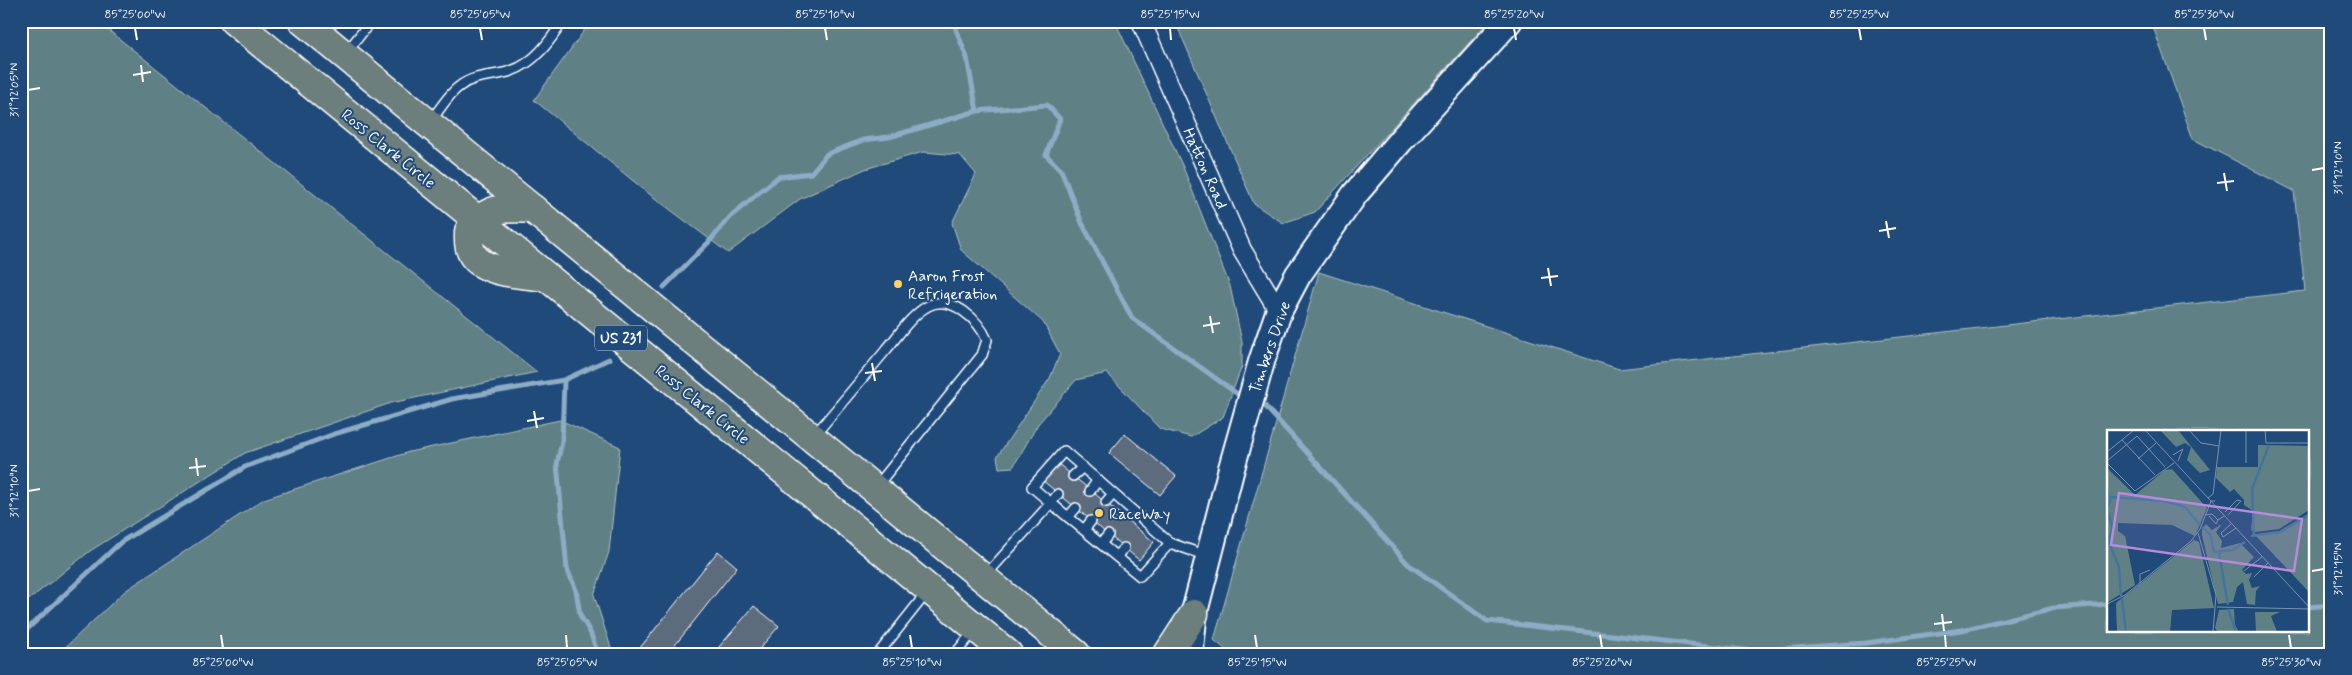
<svg xmlns="http://www.w3.org/2000/svg" width="2352" height="675" viewBox="0 0 2352 675" font-family="Mynerve,sans-serif">
	<style>
		.green { fill: #5f8185; stroke: #afc0c2; fill-rule: evenodd }
		.lines { fill: none; stroke-linecap: round; stroke-linejoin: round }
		.stream { stroke: #8dacc5; stroke-width: 5 }
		.building { fill: #5d6c7d; stroke: #fff }
		.lane-casing { stroke: #fff; stroke-width: 12 }
		.street-casing { stroke: #fff; stroke-width: 21 }
		.secondary-casing { stroke: #fff; stroke-width: 29 }
		.highway-casing { stroke: #fff; stroke-width: 31 }
		.lane { stroke: #1f4a7a; stroke-width: 9 }
		.street { stroke: #1f4a7a; stroke-width: 18 }
		.secondary { stroke: #1f4a7a; stroke-width: 25 }
		.highway { stroke: #6c7f7c; stroke-width: 28 }
		.ticks { fill: none; stroke: #fff; stroke-width: 2 }
		.poi-dot { fill: #ffd166; stroke: #1f4a7a; stroke-width: 2 }
		.labels { text-anchor: middle; stroke-width: 4; stroke-linejoin: round; paint-order: stroke }
		.shield { fill: #1f4a7a; stroke: #bcc9d7; stroke-width: 1 }
		.shield-label { font-size: 15px; font-weight: bold; fill: #fff }
		.street-label { font-size: 16px; fill: #fff; stroke: #1f4a7a }
		.poi-label { font-size: 16px; fill: #fff; stroke: #1f4a7a; text-anchor: start }
		.inset-river { fill: none; stroke: #41759e; stroke-width: 2.5 }
		.inset-road { fill: none; stroke: #7992af; stroke-width: 1 }
		.view { fill: #b68bdc; fill-opacity: 0.15; stroke: #b68bdc; stroke-width: 2.5 }
		.inset-edge { fill: none; stroke: #fff; stroke-width: 2.5 }
		.neatline { fill: none; stroke: #fff; stroke-width: 2 }
		.ticks-label { font-size: 12px; text-anchor: middle; fill: #fff }
	</style>
	<rect width="100%" height="100%" fill="#1f4a7a"/>
	<filter id="ink" filterUnits="userSpaceOnUse"><feTurbulence type="fractalNoise" baseFrequency=".02" numOctaves="2"/><feDisplacementMap in="SourceGraphic" scale="10" xChannelSelector="R" yChannelSelector="G"/><feConvolveMatrix kernelMatrix="1 2 1 2 8 2 1 2 1" color-interpolation-filters="sRGB"/></filter>
	<g filter="url(#ink)">
		<g class="green">
			<path d="M 21,21 L 97,21 L 537,372 L 391,403 L 245,453 L 90,551 L 21,606 Z"/>
			<path d="M 591,21 L 1115,21 L 1183,167 L 1230,286 L 1242,342 L 1242,366 L 1223,417 L 1191,437 L 1160,429 L 1107,373 L 1076,380 L 1038,424 L 1013,467 L 999,468 L 997,457 L 1050,378 L 1060,354 L 1043,322 L 961,250 L 952,223 L 976,174 L 960,155 L 923,152 L 865,169 L 800,199 L 728,253 L 648,193 L 534,100 Z"/>
			<path d="M 1175,21 L 1489,21 L 1315,212 L 1283,223 L 1254,204 Z"/>
			<path d="M 2151,21 L 2331,21 L 2331,654 L 1231,654 L 1214,640 L 1319,272 L 1619,369 L 2305,291 L 2294,191 L 2193,139 ZM 2308,431 L 2308,631 L 2108,631 L 2108,431 Z"/>
			<path d="M 560,420 L 620,447 L 609,552 L 594,595 L 613,654 L 58,654 L 125,591 L 264,499 L 409,452 Z"/>
		</g>
		<g class="lines">
			<g class="stream">
				<path d="M 953,21 L 967,58 L 977,111"/>
				<path d="M 664,287 L 708,243 L 732,215 L 778,177 L 811,173 L 827,154 L 863,140 L 889,137 L 977,111 L 1047,105 L 1060,119 L 1046,155 L 1061,170 L 1082,223 L 1132,318 L 1243,398"/>
				<path d="M 564,380 L 562,441 L 557,464 L 567,569 L 576,590 L 580,615 L 590,632 L 598,654"/>
				<path d="M 1264,405 L 1408,564 L 1487,621 L 1752,651 L 1866,643 L 1962,630 L 2054,608 L 2108,604"/>
				<path d="M 2308,607 L 2331,605"/>
				<path d="M 21,635 L 121,542 L 245,467 L 334,434 L 452,399 L 564,380 L 609,359"/>
			</g>
		</g>
		<g class="building">
			<path d="M 1125,434 L 1176,476 L 1160,495 L 1109,453 Z"/>
			<path d="M 1057,463 L 1154,542 L 1139,560 L 1042,480 Z"/>
			<path d="M 718,551 L 737,567 L 668,654 L 635,654 Z"/>
			<path d="M 754,606 L 779,626 L 755,654 L 713,654 Z"/>
		</g>
		<g class="lines">
			<defs>
				<g id="lane">
					<path d="M 346,53 L 371,21"/>
					<path d="M 430,122 C 439,111 448,94 460,86 C 475,74 494,77 511,71 C 535,63 550,41 563,21"/>
					<path d="M 814,436 C 838,407 862,379 886,350 C 898,336 911,315 928,306 C 951,294 979,320 987,340 L 982,355 L 876,487"/>
					<path d="M 1073,476 L 1083,467"/>
					<path d="M 1090,491 L 1098,480"/>
					<path d="M 1058,494 L 1051,503 L 1032,487 L 1064,451 L 1170,543"/>
					<path d="M 1106,502 L 1113,494"/>
					<path d="M 1068,517 L 1076,508"/>
					<path d="M 1084,530 L 1091,521"/>
					<path d="M 1101,544 L 1108,535"/>
					<path d="M 1116,556 L 1124,548"/>
					<path d="M 985,576 L 1051,503 L 1140,576 L 1170,543 L 1207,556"/>
					<path d="M 878,654 L 928,591"/>
					<path d="M 955,654 L 974,631"/>
				</g>
				<path id="street" d="M 1141,21 L 1242,250 L 1279,311"/>
				<path id="secondary" d="M 1190,654 L 1194,614 L 1231,470 L 1262,360 L 1279,311 L 1298,275 L 1355,194 L 1401,140 L 1509,21"/>
				<g id="highway">
					<path d="M 234,21 L 1008,654"/>
					<path d="M 303,21 L 1076,654"/>
					<path d="M 533,209 C 504,207 487,207 469,231 C 469,238 468,245 471,251 C 479,274 526,274 547,277"/>
					<path d="M 1168,654 L 1194,614"/>
				</g>
			</defs>
			<use href="#lane" class="lane-casing"/>
			<use href="#street" class="street-casing"/>
			<use href="#secondary" class="secondary-casing"/>
			<use href="#highway" class="highway-casing"/>
			<use href="#lane" class="lane"/>
			<use href="#street" class="street"/>
			<use href="#secondary" class="secondary"/>
			<use href="#highway" class="highway"/>
		</g>
	</g>
	<path class="ticks" d="M 135,28 L 137,40M 480,28 L 482,40M 825,28 L 827,40M 1170,28 L 1171,40M 1514,28 L 1516,40M 1859,28 L 1861,40M 2204,28 L 2206,40M 141,65 L 143,82M 133,75 L 151,72M 28,90 L 40,88M 2312,170 L 2324,168M 2224,173 L 2227,191M 2217,183 L 2234,181M 1886,221 L 1889,238M 1879,231 L 1896,228M 1548,268 L 1551,286M 1541,278 L 1558,276M 1210,316 L 1213,333M 1203,326 L 1220,323M 872,363 L 875,381M 865,373 L 882,371M 534,411 L 537,428M 527,421 L 544,418M 196,458 L 198,476M 189,468 L 206,466M 28,491 L 40,489M 2312,571 L 2324,569M 1942,614 L 1944,631M 1934,624 L 1952,622M 221,635 L 223,648M 566,635 L 567,648M 910,635 L 912,648M 1255,635 L 1257,648M 1600,635 L 1602,648M 1945,635 L 1946,648M 2289,635 L 2291,648"/>
	<g class="poi-dot">
		<circle cx="898" cy="284" r="5"/>
		<circle cx="1099" cy="513" r="5"/>
	</g>
	<g class="labels">
		<rect class="shield" x="595" y="325.5" width="52" height="25" rx="4"/>
		<g class="shield-label">
			<text x="621" y="343">US 231</text>
		</g>
		<g class="street-label">
			<text transform="translate(389 148) rotate(39)" y="6">Ross Clark Circle</text>
			<text transform="translate(1206 168) rotate(66)" y="6">Hatton Road</text>
			<text transform="translate(1269 347) rotate(-71)" y="6">Timbers Drive</text>
			<text transform="translate(703 404) rotate(39)" y="6">Ross Clark Circle</text>
		</g>
		<g class="poi-label">
			<text x="908" y="281">Aaron Frost<tspan x="908" dy="18">Refrigeration</tspan></text>
			<text x="1109" y="519">RaceWay</text>
		</g>
	</g>
	<g transform="translate(2107 430)">
		<rect width="202" height="202" fill="#1f4a7a"/>
		<path d="M 53,0 L 71,0 L 103,40 L 93,43 L 80,30 L 84,17 L 78,13 L 69,17 ZM 151,15 L 202,16 L 202,80 L 172,99 L 148,102 L 144,100 L 146,81 L 137,75 L 137,70 L 127,59 L 123,62 L 109,48 L 110,37 L 151,37 ZM 0,38 L 28,65 L 58,40 L 65,39 L 100,78 L 88,106 L 65,95 L 11,93 L 11,101 L 18,106 L 28,155 L 1,172 ZM 202,86 L 202,162 L 149,106 L 173,103 ZM 99,94 L 105,100 L 115,94 L 109,102 L 115,111 L 114,118 L 133,113 L 147,127 L 135,140 L 139,144 L 145,143 L 142,150 L 145,158 L 153,156 L 149,161 L 148,175 L 140,174 L 136,152 L 130,157 L 126,172 L 111,174 L 95,105 L 95,99 ZM 87,110 L 92,112 L 107,178 L 65,180 L 63,202 L 10,202 L 9,173 ZM 127,179 L 128,195 L 132,202 L 111,202 L 108,198 L 112,180 ZM 148,182 L 173,182 L 164,186 L 170,202 L 149,202 Z" fill="#5f8185"/>
		<path class="inset-river" d="M 0,60 L 3,71 L 0,78M 2,67 L 58,71 L 78,77 L 93,95M 0,80 L 6,99 L 1,110 L 12,137 L 14,166M 95,97 L 103,104 L 107,122 L 125,120 L 138,112M 147,105 L 145,59 L 162,15M 144,106 L 173,102 L 203,84M 112,123 L 121,175M 15,169 L 19,202M 121,179 L 129,202"/>
		<path class="inset-road" d="M 38,0 L 203,178M 82,0 L 94,13 L 112,16M 139,0 L 139,33M 158,0 L 159,13 L 203,13M 15,10 L 48,45M 0,22 L 27,0M 66,25 L 76,19 L 71,31M 31,29 L 49,13M 0,31 L 30,6 L 58,37M 0,33 L 28,61 L 67,33M 101,68 L 106,64 L 114,0M 118,82 L 130,70 L 134,71 L 121,85M 99,85 L 105,84 L 111,90 L 117,86M 102,86 L 109,94 L 111,90M 124,94 L 114,103 L 116,107 L 129,98M 91,103 L 109,165 L 106,202M 137,141 L 155,127M 147,147 L 161,133M 33,153 L 33,144 L 43,140M 0,174 L 18,165 L 84,111 L 93,99 L 104,71 L 108,71M 110,177 L 203,179"/>
		<path class="view" d="M 12,63 L 195,89 L 187,141 L 4,115 Z"/>
		<rect width="202" height="202" class="inset-edge"/>
	</g>
	<rect width="2352" height="675" fill="none" stroke="#1f4a7a" stroke-width="55"/>
	<rect x="28" y="28" width="2296" height="620" class="neatline"/>
	<g class="ticks-label">
		<text x="135" y="18">85°25'00"W</text>
		<text x="480" y="18">85°25'05"W</text>
		<text x="825" y="18">85°25'10"W</text>
		<text x="1170" y="18">85°25'15"W</text>
		<text x="1514" y="18">85°25'20"W</text>
		<text x="1859" y="18">85°25'25"W</text>
		<text x="2204" y="18">85°25'30"W</text>
		<text transform="translate(14 90) rotate(-90)" y="4">31°12'05"N</text>
		<text transform="translate(2338 168) rotate(-90)" y="4">31°12'10"N</text>
		<text transform="translate(14 491) rotate(-90)" y="4">31°12'10"N</text>
		<text transform="translate(2338 569) rotate(-90)" y="4">31°12'15"N</text>
		<text x="223" y="666">85°25'00"W</text>
		<text x="567" y="666">85°25'05"W</text>
		<text x="912" y="666">85°25'10"W</text>
		<text x="1257" y="666">85°25'15"W</text>
		<text x="1602" y="666">85°25'20"W</text>
		<text x="1946" y="666">85°25'25"W</text>
		<text x="2291" y="666">85°25'30"W</text>
	</g>
</svg>
